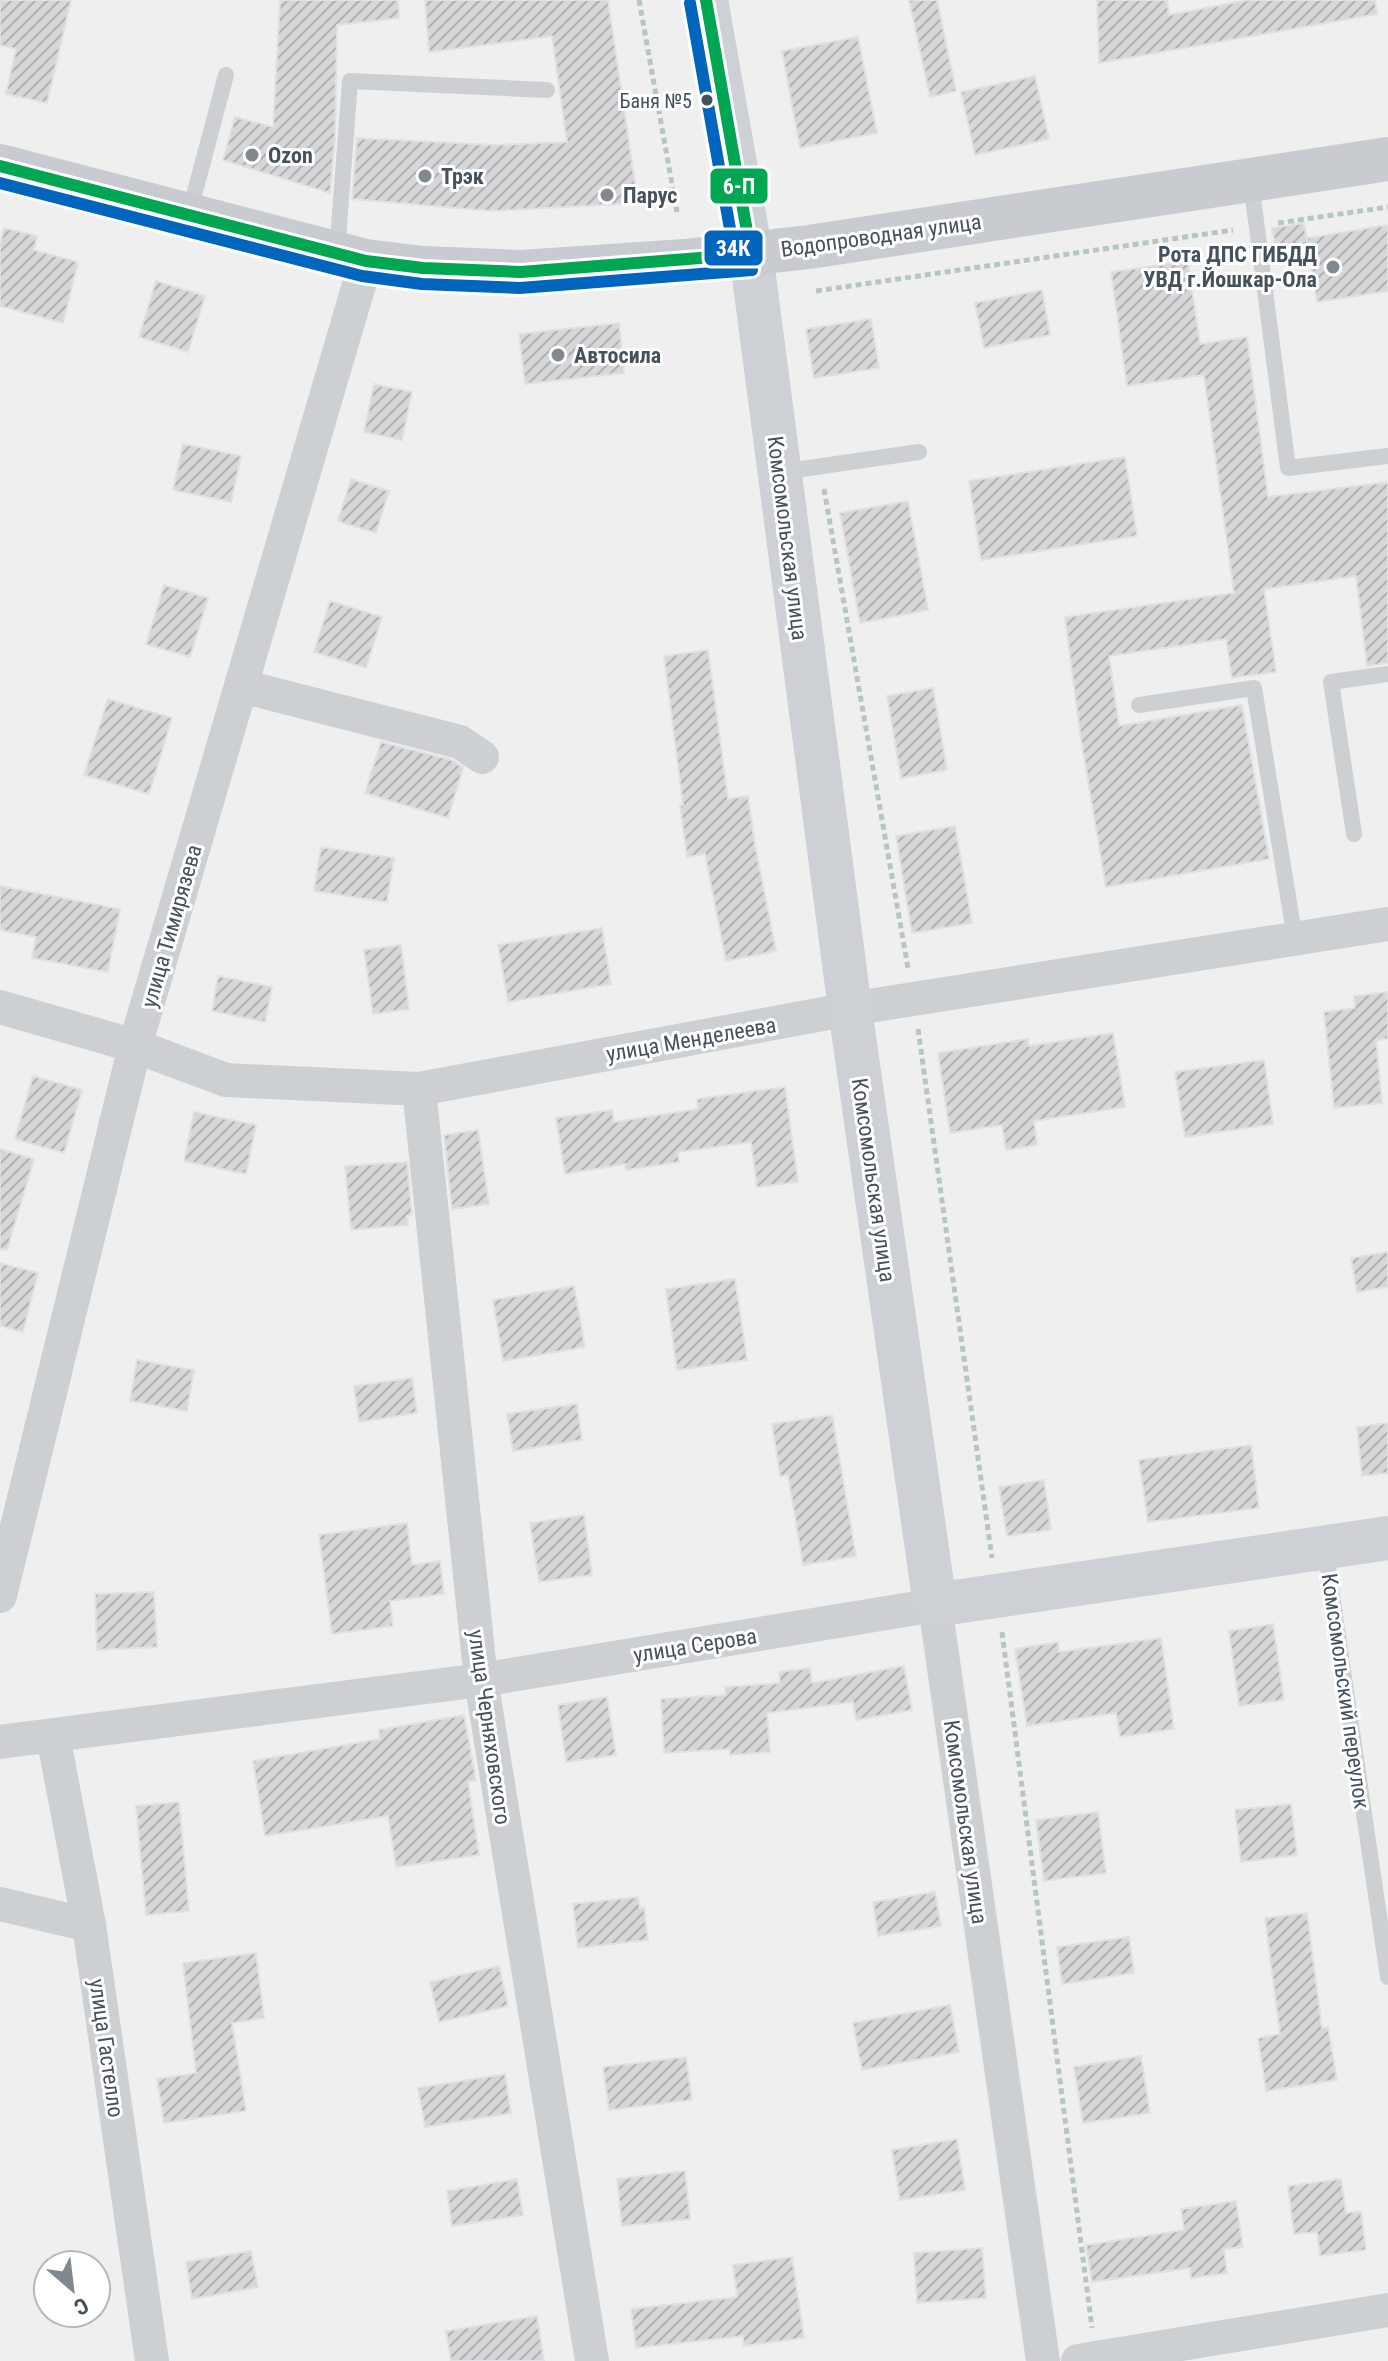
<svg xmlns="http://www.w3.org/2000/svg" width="1388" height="2361" viewBox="0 0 1388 2361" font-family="'Roboto Condensed',sans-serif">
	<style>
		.building { fill: url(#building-hatch); stroke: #e1e1e2; stroke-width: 2 }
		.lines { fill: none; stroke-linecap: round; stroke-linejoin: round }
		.path { stroke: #b8c6c2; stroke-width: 5; stroke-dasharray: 6 4; stroke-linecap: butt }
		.lane { stroke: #cdd0d3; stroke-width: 16 }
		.street { stroke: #cdd0d3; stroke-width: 34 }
		.secondary { stroke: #cdd0d5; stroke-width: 44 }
		.primary { stroke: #c8cbd0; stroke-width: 44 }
		.bus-1-casing { stroke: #fff; stroke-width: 18 }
		.bus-2-casing { stroke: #fff; stroke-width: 18 }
		.bus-1 { stroke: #00a651; stroke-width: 12 }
		.bus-2 { stroke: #0065bd; stroke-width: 12 }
		.bus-dot { fill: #45515d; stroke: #fff; stroke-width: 3 }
		.poi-dot { fill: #818890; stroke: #fff; stroke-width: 3 }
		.labels { text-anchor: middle; stroke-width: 6; stroke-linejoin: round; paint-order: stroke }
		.bus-label { font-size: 20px; fill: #45515d; stroke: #fff; text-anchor: end }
		.poi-label { font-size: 22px; font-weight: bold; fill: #45515d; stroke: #fff; text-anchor: start }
		.street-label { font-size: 22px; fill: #45515d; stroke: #fff }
		.line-badge { stroke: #fff; stroke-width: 3 }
		.badge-label { font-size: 22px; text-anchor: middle; font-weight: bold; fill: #fff }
	</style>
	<defs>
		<pattern id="building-hatch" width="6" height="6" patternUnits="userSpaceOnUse" patternTransform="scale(2)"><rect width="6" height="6" fill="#d7d7d9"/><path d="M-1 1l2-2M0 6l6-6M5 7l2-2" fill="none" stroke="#b0b1b3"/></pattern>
	</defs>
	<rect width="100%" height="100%" fill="#f0efef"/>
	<g class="building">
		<path d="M 0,0 L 71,0 L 47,103 L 6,94 L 16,49 L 0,45 Z"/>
		<path d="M 280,0 L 398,0 L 399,18 L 337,25 L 335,137 L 330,193 L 223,160 L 235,117 L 273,127 Z"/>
		<path d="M 425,0 L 608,0 L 638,203 L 491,211 L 352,199 L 357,138 L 494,145 L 567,142 L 552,36 L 429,52 Z"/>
		<path d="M 909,0 L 937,0 L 956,91 L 930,97 Z"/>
		<path d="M 1097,0 L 1167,0 L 1169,15 L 1248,0 L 1375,0 L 1377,14 L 1099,63 Z"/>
		<path d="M 858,37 L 877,133 L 800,148 L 782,51 Z"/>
		<path d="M 1035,76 L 1049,139 L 975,155 L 961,92 Z"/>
		<path d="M 1304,223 L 1310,258 L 1278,263 L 1272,228 Z"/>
		<path d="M 1388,225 L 1388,291 L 1317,302 L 1307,238 Z"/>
		<path d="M 4,228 L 37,236 L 34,250 L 78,262 L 63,323 L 0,306 L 0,244 Z"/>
		<path d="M 1188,261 L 1200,344 L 1247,337 L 1268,497 L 1388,482 L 1388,663 L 1367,666 L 1356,576 L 1264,589 L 1276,672 L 1232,678 L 1226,639 L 1109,656 L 1119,726 L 1242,705 L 1269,859 L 1106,887 L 1080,733 L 1065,617 L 1234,593 L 1204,375 L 1127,386 L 1111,272 Z"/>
		<path d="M 156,281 L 205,296 L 188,352 L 139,337 Z"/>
		<path d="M 1042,290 L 1050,335 L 984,348 L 975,303 Z"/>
		<path d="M 871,319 L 879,368 L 814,378 L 806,329 Z"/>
		<path d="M 619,323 L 624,373 L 525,384 L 519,334 Z"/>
		<path d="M 374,384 L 412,392 L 402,440 L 364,432 Z"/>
		<path d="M 183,444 L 241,456 L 231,502 L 173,490 Z"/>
		<path d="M 1125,457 L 1137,536 L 981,560 L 969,481 Z"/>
		<path d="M 351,479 L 389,491 L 376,533 L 338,521 Z"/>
		<path d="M 908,501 L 928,610 L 860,623 L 840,513 Z"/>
		<path d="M 164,585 L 208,598 L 190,657 L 146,644 Z"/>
		<path d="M 330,601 L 382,617 L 366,668 L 314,652 Z"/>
		<path d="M 708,650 L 728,799 L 748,796 L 755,845 L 776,951 L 726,961 L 705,854 L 687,857 L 680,805 L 683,805 L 664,656 Z"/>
		<path d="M 933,688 L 947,770 L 901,778 L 887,696 Z"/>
		<path d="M 108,699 L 172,718 L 149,794 L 84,775 Z"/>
		<path d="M 381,742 L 452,760 L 463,768 L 448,818 L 365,793 Z"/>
		<path d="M 955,826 L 972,923 L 912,933 L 896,836 Z"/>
		<path d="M 321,847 L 394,858 L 387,902 L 314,891 Z"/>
		<path d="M 0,886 L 120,909 L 108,972 L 32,958 L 36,937 L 0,930 Z"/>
		<path d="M 602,928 L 611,984 L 508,1002 L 498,945 Z"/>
		<path d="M 401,945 L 409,1009 L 373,1014 L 364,950 Z"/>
		<path d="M 218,976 L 272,987 L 265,1022 L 212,1011 Z"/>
		<path d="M 1388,992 L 1388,1039 L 1376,1040 L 1382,1103 L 1334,1108 L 1324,1012 L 1355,1008 L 1354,996 Z"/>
		<path d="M 1113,1033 L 1125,1107 L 1034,1121 L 1037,1145 L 1006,1150 L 1002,1125 L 950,1133 L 938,1053 L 1028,1039 L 1029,1046 Z"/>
		<path d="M 1264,1060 L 1273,1124 L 1185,1137 L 1175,1072 Z"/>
		<path d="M 33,1076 L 82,1090 L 64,1153 L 15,1139 Z"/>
		<path d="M 785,1087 L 798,1182 L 757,1187 L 751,1142 L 678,1152 L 679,1162 L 626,1170 L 625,1164 L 565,1174 L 556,1118 L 612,1110 L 614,1122 L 698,1109 L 697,1099 Z"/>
		<path d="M 194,1112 L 256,1125 L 246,1174 L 184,1161 Z"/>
		<path d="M 478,1130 L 489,1204 L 452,1209 L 444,1135 Z"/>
		<path d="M 0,1149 L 34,1159 L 7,1250 L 0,1249 Z"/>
		<path d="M 407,1162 L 412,1215 L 407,1216 L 408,1225 L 351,1230 L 345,1166 Z"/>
		<path d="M 1388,1252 L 1388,1287 L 1357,1292 L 1351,1258 Z"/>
		<path d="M 0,1263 L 38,1273 L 23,1332 L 0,1326 Z"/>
		<path d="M 735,1279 L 747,1360 L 677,1370 L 666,1289 Z"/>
		<path d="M 574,1286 L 585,1347 L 503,1361 L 493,1300 Z"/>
		<path d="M 137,1360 L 194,1370 L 187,1411 L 130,1401 Z"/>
		<path d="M 412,1378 L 417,1413 L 359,1422 L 354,1386 Z"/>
		<path d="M 577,1404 L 582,1440 L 513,1451 L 507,1414 Z"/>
		<path d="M 832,1415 L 856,1556 L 803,1565 L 788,1475 L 780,1476 L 772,1424 Z"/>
		<path d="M 1388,1423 L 1388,1473 L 1362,1476 L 1357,1427 Z"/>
		<path d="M 1251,1445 L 1259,1508 L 1148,1522 L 1139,1460 Z"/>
		<path d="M 1044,1480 L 1051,1530 L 1007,1536 L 999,1487 Z"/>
		<path d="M 584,1515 L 592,1575 L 539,1582 L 530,1523 Z"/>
		<path d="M 407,1523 L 412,1565 L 440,1561 L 444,1594 L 390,1601 L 393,1626 L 332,1634 L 319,1535 Z"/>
		<path d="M 154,1592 L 157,1647 L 97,1650 L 95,1594 Z"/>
		<path d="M 1273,1624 L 1284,1700 L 1239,1706 L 1229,1631 Z"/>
		<path d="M 1161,1638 L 1174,1729 L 1120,1737 L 1116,1713 L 1027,1726 L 1015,1649 L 1058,1642 L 1059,1652 Z"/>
		<path d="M 904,1666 L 912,1710 L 856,1720 L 853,1702 L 767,1713 L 770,1752 L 730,1755 L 730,1749 L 664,1753 L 661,1699 L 726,1695 L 725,1687 L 780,1683 L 779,1672 L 810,1668 L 812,1683 Z"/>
		<path d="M 607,1697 L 616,1755 L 566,1762 L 558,1705 Z"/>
		<path d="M 464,1715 L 476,1780 L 468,1782 L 479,1855 L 396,1867 L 388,1816 L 265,1836 L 253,1761 L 380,1739 L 379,1730 Z"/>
		<path d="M 179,1802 L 189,1911 L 146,1915 L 136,1806 Z"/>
		<path d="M 1291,1804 L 1297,1855 L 1241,1862 L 1235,1810 Z"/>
		<path d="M 1098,1812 L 1106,1873 L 1044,1881 L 1036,1820 Z"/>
		<path d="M 935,1892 L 941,1926 L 878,1936 L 873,1902 Z"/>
		<path d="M 638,1897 L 640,1908 L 644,1907 L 648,1940 L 578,1948 L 573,1904 Z"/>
		<path d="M 1307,1913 L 1322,2028 L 1328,2027 L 1337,2080 L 1266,2091 L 1258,2038 L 1280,2034 L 1265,1918 Z"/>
		<path d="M 1129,1937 L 1134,1973 L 1062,1984 L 1057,1947 Z"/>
		<path d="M 256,1953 L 264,2018 L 232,2023 L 246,2111 L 164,2123 L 157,2079 L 196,2073 L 183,1963 Z"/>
		<path d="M 499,1966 L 508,2006 L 439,2022 L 430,1982 Z"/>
		<path d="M 950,2005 L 959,2052 L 862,2070 L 853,2023 Z"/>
		<path d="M 1141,2056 L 1150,2113 L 1083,2123 L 1074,2067 Z"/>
		<path d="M 686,2057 L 692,2100 L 609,2110 L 603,2067 Z"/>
		<path d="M 505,2074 L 511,2113 L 425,2127 L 418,2088 Z"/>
		<path d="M 957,2139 L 965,2190 L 900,2200 L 892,2150 Z"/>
		<path d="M 685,2171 L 690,2219 L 622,2226 L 617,2179 Z"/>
		<path d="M 517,2179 L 523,2215 L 452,2226 L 447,2191 Z"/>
		<path d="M 1341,2179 L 1346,2213 L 1361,2211 L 1366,2250 L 1320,2256 L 1317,2232 L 1294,2234 L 1288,2186 Z"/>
		<path d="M 1236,2201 L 1243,2247 L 1224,2249 L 1227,2273 L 1191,2278 L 1190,2268 L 1092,2282 L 1086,2245 L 1184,2230 L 1181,2209 Z"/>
		<path d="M 982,2248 L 986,2298 L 917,2303 L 914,2253 Z"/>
		<path d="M 251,2251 L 258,2287 L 192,2299 L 186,2262 Z"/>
		<path d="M 792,2257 L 804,2338 L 744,2346 L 743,2336 L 636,2348 L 631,2309 L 737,2297 L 733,2265 Z"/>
		<path d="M 537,2316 L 544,2361 L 451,2361 L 446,2331 Z"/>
	</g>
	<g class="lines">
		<g class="path">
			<path d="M 639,0 L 677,212"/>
			<path d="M 1278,223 L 1388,207"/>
			<path d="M 816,291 L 1233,230"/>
			<path d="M 824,489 L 908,968"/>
			<path d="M 918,1029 L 992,1558"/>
			<path d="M 1002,1632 L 1092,2328"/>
		</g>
		<g class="lane">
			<path d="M 1251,182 L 1288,468 L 1387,456"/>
			<path d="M 189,214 L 226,75"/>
			<path d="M 337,252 L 350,81 L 547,90"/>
			<path d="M 781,472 L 919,452"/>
			<path d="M 1139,705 L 1254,688 L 1295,939"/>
			<path d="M 1354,834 L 1331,682 L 1388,674"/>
			<path d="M 1325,1548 L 1388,1977"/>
		</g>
		<g class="street">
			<path d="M 241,686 L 460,742 L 482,757"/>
			<path d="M 0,1007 L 135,1046 L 226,1080 L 419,1089 L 850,1009 L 1388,924"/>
			<path d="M 419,1089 L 481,1680 L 592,2361"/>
			<path d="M 0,1596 L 135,1046 L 366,261"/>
			<path d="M 53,1736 L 89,1925 L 152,2361"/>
			<path d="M 0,1742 L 481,1680 L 935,1605 L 1043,2361"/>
			<path d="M 0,1904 L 89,1925"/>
			<path d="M 1078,2361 L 1388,2310"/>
		</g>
		<path class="secondary" d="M 706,0 L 751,254 L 850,1009 L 935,1605 L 1388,1538"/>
		<path class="primary" d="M 0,166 L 366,261 L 423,268 L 521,272 L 685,261 L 809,247 L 1388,159"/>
		<defs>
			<g id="bus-1">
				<path d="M 706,0 L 751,254"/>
				<path d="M 0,166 L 366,261 L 423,268 L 521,272 L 751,254"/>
			</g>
			<g id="bus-2">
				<path d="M 690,3 L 735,257"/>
				<path d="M 0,183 L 362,276 L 422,284 L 520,288 L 752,270"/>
			</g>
		</defs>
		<use href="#bus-1" class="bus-1-casing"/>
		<use href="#bus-2" class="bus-2-casing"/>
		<use href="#bus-1" class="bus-1"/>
		<use href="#bus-2" class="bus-2"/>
	</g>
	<circle class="bus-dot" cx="707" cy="100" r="7"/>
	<g class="poi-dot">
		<circle cx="252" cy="155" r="8"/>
		<circle cx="425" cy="176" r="8"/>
		<circle cx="607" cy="195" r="8"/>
		<circle cx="1333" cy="267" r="8"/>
		<circle cx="558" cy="355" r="8"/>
	</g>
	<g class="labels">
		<g class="bus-label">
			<text x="692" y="108">Баня №5</text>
		</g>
		<g class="poi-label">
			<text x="268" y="163">Ozon</text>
			<text x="441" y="184">Трэк</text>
			<text x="623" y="203">Парус</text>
			<text x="1317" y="262" text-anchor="end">Рота ДПС ГИБДД<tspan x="1317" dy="25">УВД г.Йошкар-Ола</tspan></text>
			<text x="574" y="363">Автосила</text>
		</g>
		<g class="street-label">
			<text transform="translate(881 235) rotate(-8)" y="8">Водопроводная улица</text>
			<text transform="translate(788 538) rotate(83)" y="8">Комсомольская улица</text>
			<text transform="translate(171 926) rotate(-74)" y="8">улица Тимирязева</text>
			<text transform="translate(691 1039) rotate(-10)" y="8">улица Менделеева</text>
			<text transform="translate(874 1180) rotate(82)" y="8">Комсомольская улица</text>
			<text transform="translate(695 1645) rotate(-9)" y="8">улица Серова</text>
			<text transform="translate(1346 1691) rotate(82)" y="8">Комсомольский переулок</text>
			<text transform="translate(490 1727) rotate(82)" y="8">улица Черняховского</text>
			<text transform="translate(966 1822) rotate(82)" y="8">Комсомольская улица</text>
			<text transform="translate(107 2048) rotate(82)" y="8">улица Гастелло</text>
		</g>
	</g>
	<g class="line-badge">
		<rect x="709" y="167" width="60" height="38" rx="8" fill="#00a651"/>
		<rect x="703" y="229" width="61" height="38" rx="8" fill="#0065bd"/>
	</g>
	<g class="badge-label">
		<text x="739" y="194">6-П</text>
		<text x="733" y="256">34К</text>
	</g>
	<g transform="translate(72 2289) rotate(152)"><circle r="38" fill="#ffffff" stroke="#b5b9be" stroke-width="2"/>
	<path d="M0-6L14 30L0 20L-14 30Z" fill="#818890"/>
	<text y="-12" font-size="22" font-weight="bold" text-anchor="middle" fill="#45515d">С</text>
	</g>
</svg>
